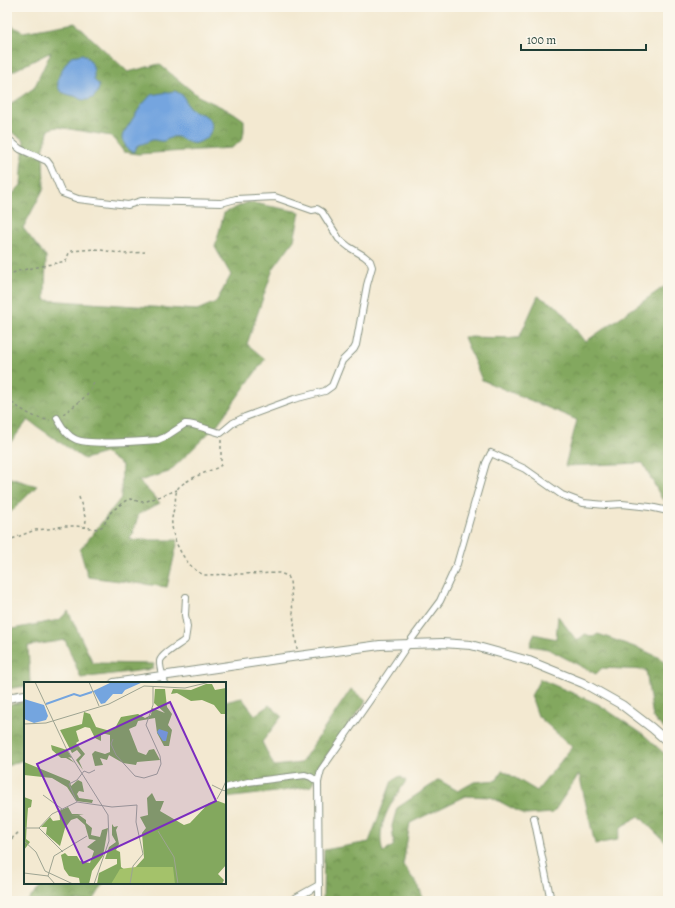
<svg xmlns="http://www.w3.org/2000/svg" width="675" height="908" viewBox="0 0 675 908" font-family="Alegreya,serif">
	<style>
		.forest { fill: url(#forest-crowns); stroke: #517249 }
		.water { fill: #74a5df; stroke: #4a718a }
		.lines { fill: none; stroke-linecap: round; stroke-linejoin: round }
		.minor-casing { stroke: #899382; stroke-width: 8 }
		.tertiary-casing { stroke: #899382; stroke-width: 10 }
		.path { stroke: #899382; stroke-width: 1.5; stroke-dasharray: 3 3; stroke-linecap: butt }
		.minor { stroke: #fff; stroke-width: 6 }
		.tertiary { stroke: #fff; stroke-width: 8 }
		.inset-river { fill: none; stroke: #74a5df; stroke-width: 2 }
		.inset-road { fill: none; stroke: #9ea492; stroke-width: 1 }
		.view { fill: #7b2cbf; fill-opacity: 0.15; stroke: #7b2cbf; stroke-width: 2 }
		.inset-edge { fill: none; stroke: #1f3d34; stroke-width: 2 }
	</style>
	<defs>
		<pattern id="forest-crowns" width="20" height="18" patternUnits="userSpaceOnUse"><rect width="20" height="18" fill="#83a85e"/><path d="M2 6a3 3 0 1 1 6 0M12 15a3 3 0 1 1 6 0" fill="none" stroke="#6b8a4e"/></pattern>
	</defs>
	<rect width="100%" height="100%" fill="#fbf7ec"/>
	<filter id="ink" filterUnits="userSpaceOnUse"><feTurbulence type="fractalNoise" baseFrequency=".025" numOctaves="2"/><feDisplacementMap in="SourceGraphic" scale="8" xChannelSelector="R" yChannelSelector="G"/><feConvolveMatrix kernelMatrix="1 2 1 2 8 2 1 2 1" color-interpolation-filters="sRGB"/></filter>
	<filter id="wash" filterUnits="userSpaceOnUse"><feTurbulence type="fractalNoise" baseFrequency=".012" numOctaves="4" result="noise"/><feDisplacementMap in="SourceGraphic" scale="16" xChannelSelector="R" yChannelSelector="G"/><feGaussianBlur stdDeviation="0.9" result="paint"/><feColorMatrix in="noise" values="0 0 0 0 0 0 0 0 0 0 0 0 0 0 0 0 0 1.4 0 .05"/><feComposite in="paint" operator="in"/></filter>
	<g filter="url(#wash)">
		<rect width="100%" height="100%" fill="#f3e9d1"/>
		<g class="forest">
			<path d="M 7,23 L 23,32 L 75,23 L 128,72 L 159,64 L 198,96 L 234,113 L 244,120 C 244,136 245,140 231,148 L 138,154 L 124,152 L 111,136 L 58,127 L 49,129 L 43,151 L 44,188 L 23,228 L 46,257 L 45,300 L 197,310 L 216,302 L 231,275 L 215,247 L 224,213 L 248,202 L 300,212 L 294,240 L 273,269 L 247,344 L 265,359 L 217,425 L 169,472 L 139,481 L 160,503 L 139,514 L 130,540 L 178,540 L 167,587 L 88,577 L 80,550 L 121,498 L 122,465 L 105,453 L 84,459 L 28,420 L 7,447 L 7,200 L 21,185 L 24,140 L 7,129 L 7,106 L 34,88 L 51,52 L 7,74 Z"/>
			<path d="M 668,284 L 668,501 L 662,499 L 643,463 L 565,466 L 577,420 L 482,380 L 464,337 L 519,338 L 538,296 L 559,308 L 585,342 Z"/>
			<path d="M 7,477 L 37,486 L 7,516 Z"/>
			<path d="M 68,611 L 93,663 L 154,664 L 153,669 L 81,678 L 65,640 L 28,646 L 30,683 L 25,683 L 25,686 L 7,689 L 7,630 L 59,620 Z"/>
			<path d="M 558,616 L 577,641 L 585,634 L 593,637 L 598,634 L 643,650 L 660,658 L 668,667 L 668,733 L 653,718 L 646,670 L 602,668 L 596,674 L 548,649 L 530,646 L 534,634 L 556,639 Z"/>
			<path d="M 540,679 L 598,704 L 644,735 L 668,757 L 668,845 L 639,816 L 621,827 L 617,840 L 595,844 L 579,774 L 553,813 L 525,815 L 491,797 L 466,796 L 410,823 L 403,865 L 419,887 L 424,901 L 323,901 L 324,850 L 369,842 L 392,781 L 400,776 L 406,781 C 391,803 375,825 383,853 L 394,845 L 392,826 L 397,808 L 439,780 L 458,791 L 474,782 L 497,780 L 502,770 L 537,791 L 572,747 L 538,716 L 531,696 Z"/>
			<path d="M 351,689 L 366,701 L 317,769 L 312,786 L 276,792 L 225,798 L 225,702 L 242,698 L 255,715 L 269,705 L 282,716 L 262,742 L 274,766 L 301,763 Z"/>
			<path d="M 25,702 L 25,759 L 7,766 L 7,705 Z"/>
			<path d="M 45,883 L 104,883 L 93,901 L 27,901 Z"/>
		</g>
		<g class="water">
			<path d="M 83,54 C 93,62 94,66 94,80 L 99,85 C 99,95 90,103 80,99 C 78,98 76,96 74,96 C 67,94 56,93 58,81 C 58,73 67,63 71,56 Z"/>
			<path d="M 175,91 C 177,92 181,94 183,96 C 186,100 186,106 190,109 C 200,115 215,115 211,131 C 209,135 207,138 203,140 C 188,150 183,134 172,137 C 169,138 167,140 164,141 C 159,142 156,139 152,140 C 147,142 143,144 138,145 L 134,152 L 127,149 L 122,138 L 123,134 L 141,106 L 151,95 Z"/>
		</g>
	</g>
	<g filter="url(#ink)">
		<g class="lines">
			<defs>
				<g id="minor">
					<path d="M 7,138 L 20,149 L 47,161 L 50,165 L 62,193 L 78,199 L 128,205 L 141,201 L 221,203 L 236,199 L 275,197 L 312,210 L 317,209 L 322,212 L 339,239 L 349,247 L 364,256 L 370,261 L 372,267 L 367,285 L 356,345 L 354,349 L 342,361 L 332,386 L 325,391 L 294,399 L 245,417 L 233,423 L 221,433 C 210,431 194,423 185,424 L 165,437 L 158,440 C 140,441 89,446 75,439 C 66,435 61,425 57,418"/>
					<path d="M 165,683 C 163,677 159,667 160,661 C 162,654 179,645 185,640 L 187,627 L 185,615 L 186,597"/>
					<path d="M 225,788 L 248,782 L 305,775 L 311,777 L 318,782"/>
					<path d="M 534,818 L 551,901"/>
					<path d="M 290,901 L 319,885"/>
					<path d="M 319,901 L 318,782 L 321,770 L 381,684 L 408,644 L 440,601 L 457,564 L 486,463 L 491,453 L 525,469 L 562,495 L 583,503 L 606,505 L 622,504 L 650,507 L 668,511"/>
				</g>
				<g id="tertiary">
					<path d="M 114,683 L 284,658 L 380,645 L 442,643 L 471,645 L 529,661 L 583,683 L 622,705 L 652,728 L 668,742"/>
					<path d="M 7,698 L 25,695"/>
				</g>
			</defs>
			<use href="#minor" class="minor-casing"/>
			<use href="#tertiary" class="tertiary-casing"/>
			<g class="path">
				<path d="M 7,275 L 18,271 L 66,261 L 69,253 L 72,251 L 95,249 L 124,254 L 145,252"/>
				<path d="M 7,399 C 19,408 35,420 50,420"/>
				<path d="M 63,414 C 74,406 90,396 94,382"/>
				<path d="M 221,440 L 221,465 C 217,469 210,470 204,473 C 200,474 183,483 180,486 C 175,490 176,497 175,503 C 174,510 171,518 172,525 C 173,543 187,568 204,575 L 279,573 L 288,576 L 290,581 L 295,634 L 297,649"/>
				<path d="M 79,497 L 86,520 L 85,528"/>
				<path d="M 7,541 L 35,530 L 48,529 L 65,526 L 76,526 L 98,529 L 103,526 L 111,512 L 125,501 L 130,499 L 141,502 L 147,501 L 177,490"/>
				<path d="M 7,843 L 20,831"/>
			</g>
			<use href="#minor" class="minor"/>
			<use href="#tertiary" class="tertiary"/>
		</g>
	</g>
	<g transform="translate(24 682)">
		<rect width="202" height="202" fill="#f3e9d1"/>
		<path d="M 182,2 L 188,2 L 191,8 L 202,6 L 202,32 L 197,32 L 190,23 L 178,18 L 167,19 L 153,11 L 147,12 L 149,7 L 167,8 ZM 131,7 L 141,7 L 143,25 L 148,32 L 144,43 L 148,48 L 145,64 L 140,64 L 133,51 L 131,36 L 114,39 L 112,44 L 105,47 L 114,70 L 122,73 L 125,68 L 130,67 L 136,78 L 113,80 L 112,83 L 99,81 L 85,73 L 83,78 L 76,76 L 79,83 L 71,84 L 68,72 L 71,69 L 81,72 L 86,70 L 86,53 L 77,51 L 77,59 L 71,56 L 66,46 L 61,45 L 52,49 L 55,59 L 52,61 L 61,72 L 55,79 L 59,88 L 52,78 L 57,73 L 53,68 L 48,71 L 36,48 L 58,42 L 60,30 L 66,32 L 72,45 L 86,49 L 91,46 L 97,35 L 114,32 L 121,36 L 127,33 L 128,26 L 141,31 L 130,21 ZM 27,63 L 43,68 L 48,76 L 44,75 L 51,81 L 42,76 L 37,76 L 28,68 ZM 0,80 L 46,99 L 47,104 L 54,98 L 58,100 L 60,110 L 55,109 L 53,112 L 55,116 L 69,118 L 68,121 L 52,119 L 43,105 L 28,96 L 0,93 ZM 128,111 L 132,119 L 140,119 L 136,129 L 160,143 L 166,141 L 185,121 L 194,119 L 202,122 L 202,183 L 194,192 L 200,198 L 198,202 L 73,202 L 75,191 L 93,182 L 93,177 L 81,177 L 85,165 L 92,160 L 88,153 L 88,142 L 90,145 L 94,144 L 92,148 L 95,162 L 92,168 L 96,170 L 97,185 L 101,188 L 110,187 L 120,176 L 118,151 L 122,146 L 116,135 L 124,133 L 123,116 ZM 0,115 L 8,118 L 7,125 L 4,126 L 3,139 L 2,157 L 6,160 L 0,168 ZM 44,125 L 48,132 L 60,132 L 47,134 L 55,133 L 62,138 L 62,141 L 68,146 L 67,153 L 76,155 L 78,148 L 84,146 L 79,174 L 68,189 L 65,202 L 56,202 L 55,196 L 45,194 L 40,187 L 37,173 L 41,171 L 44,174 L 53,174 L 56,179 L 66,181 L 70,169 L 63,165 L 72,158 L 65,157 L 61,143 L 53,136 L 47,138 L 41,146 L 36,164 L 22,152 L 23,145 L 17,145 L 26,135 L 29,139 L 36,138 L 35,129 Z" fill="#83a85e"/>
		<path d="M 112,185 L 149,185 L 151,202 L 87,202 L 96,187 Z" fill="#a4c26a"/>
		<path d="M 88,0 L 119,0 L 101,8 L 98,12 L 89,12 L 81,21 L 77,22 L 70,10 L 67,10 ZM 0,17 L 20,23 L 24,34 L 22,38 L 10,41 L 0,37 ZM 135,47 L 144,50 L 142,59 L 139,59 L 133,50 Z" fill="#74a5df"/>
		<path class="inset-river" d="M 22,22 L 50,12 L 56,14 L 68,10"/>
		<path class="inset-road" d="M 11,0 L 42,66 L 84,133 L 85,159 L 70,202M 65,0 L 75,24M 0,42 L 22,41 L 85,22 L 120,4 L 161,6 L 186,0M 89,57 L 87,62 L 92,73 L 111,94 L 120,96 L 133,92 L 137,82 L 136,74 L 122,43 L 129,23 L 129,5M 202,99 L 198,108 L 202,109M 188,103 L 198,108 L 193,117M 19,113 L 38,127M 53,120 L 45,102 L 53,98 L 60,89 L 65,91 L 71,88M 0,146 L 15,146 L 28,132 L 53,120 L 88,125 L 113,123 L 112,140 L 119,172 L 109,184 L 106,202M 15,146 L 39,170M 134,149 L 150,175 L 154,202M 0,159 L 12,170 L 21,189 L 49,202M 0,191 L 24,194 L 31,202M 24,194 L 30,174 L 63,154"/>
		<path class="view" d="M 146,20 L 192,119 L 59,181 L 13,82 Z"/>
		<rect width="202" height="202" class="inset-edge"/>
	</g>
	<rect width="675" height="908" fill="none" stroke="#fbf7ec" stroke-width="24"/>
	<path d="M521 44v6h125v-6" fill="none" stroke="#1f3d34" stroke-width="2"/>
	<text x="527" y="44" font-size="12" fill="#1f3d34" stroke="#fbf7ec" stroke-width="3" paint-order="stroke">100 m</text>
</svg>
